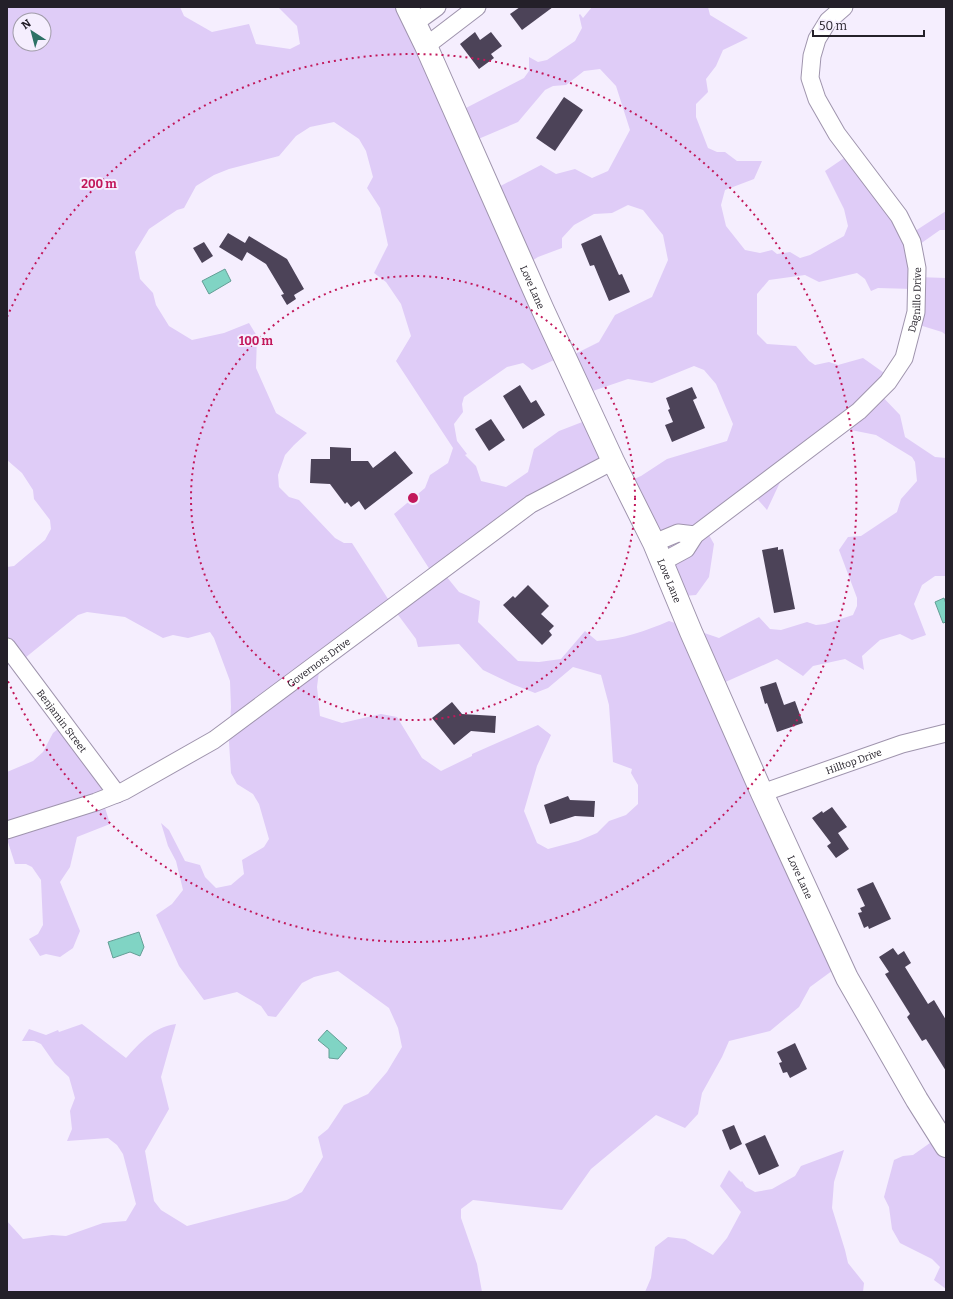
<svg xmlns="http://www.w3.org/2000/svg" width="953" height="1299" viewBox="0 0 953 1299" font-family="Bitter,serif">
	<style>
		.green { fill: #dfccf7; fill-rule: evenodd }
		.water { fill: #80d4c4; stroke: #649e96 }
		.building { fill: #4c4358 }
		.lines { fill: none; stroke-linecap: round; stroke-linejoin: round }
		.street-casing { stroke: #9f94ad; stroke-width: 19 }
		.secondary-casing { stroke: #9f94ad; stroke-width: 24 }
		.street { stroke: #fff; stroke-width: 17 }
		.secondary { stroke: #fff; stroke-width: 22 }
		.ring { fill: none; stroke: #c2185b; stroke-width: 2; stroke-dasharray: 2 4 }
		.labels { text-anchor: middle; stroke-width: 4; stroke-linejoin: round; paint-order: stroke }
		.street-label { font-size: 10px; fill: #242029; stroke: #f5eefe }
		.centre { fill: #c2185b; stroke: #f5eefe; stroke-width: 2 }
		.ring-label { font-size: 12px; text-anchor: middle; font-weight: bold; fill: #c2185b; stroke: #f5eefe; stroke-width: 4; stroke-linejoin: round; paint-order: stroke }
	</style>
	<rect width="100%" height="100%" fill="#f5eefe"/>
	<g class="green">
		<path d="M 7,7 L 180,7 L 184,16 L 212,32 L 249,24 L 256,44 L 290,49 L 300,44 L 297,26 L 278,7 L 406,7 L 464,109 L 524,78 L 529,71 L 529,57 L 538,62 L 547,60 L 575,41 L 582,28 L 579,15 L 580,14 L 583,18 L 592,7 L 708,7 L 710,15 L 748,38 L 723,50 L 716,66 L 706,79 L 708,92 L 696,104 L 696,117 L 708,148 L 717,152 L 725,152 L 737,161 L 762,161 L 754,179 L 725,190 L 721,205 L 726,226 L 745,250 L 760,253 L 772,250 L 777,254 L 790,252 L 800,258 L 810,255 L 844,236 L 848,226 L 844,209 L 825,171 L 850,154 L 909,235 L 946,211 L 946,230 L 940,230 L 913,249 L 917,277 L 946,278 L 946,335 L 942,332 L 916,324 L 913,289 L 878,288 L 871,291 L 865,279 L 857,273 L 819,282 L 805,275 L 769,280 L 757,294 L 757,334 L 767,344 L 796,346 L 809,361 L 815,365 L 829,362 L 838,365 L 863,358 L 887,375 L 877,391 L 900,415 L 905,437 L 935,457 L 946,458 L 946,576 L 935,576 L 922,585 L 914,604 L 926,635 L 912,640 L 900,634 L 880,640 L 862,656 L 864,670 L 845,659 L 813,666 L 803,676 L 777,659 L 721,684 L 840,965 L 810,987 L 799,1007 L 770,1031 L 729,1041 L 722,1057 L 702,1093 L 698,1114 L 685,1128 L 656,1115 L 591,1169 L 562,1210 L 473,1200 L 461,1209 L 461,1218 L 477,1264 L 482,1292 L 7,1292 L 7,1221 L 23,1239 L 52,1235 L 66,1236 L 103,1223 L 126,1221 L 136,1204 L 123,1154 L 117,1145 L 108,1138 L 67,1141 L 72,1129 L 70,1111 L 75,1098 L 69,1077 L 55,1064 L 41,1044 L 34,1041 L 22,1041 L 29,1029 L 46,1035 L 58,1030 L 59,1032 L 82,1024 L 126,1058 C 140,1043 153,1027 176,1024 L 161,1077 L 169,1109 L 145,1151 L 154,1201 L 161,1210 L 187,1226 L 287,1200 L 302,1192 L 323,1157 L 318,1137 L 328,1129 L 344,1105 L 368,1094 L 387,1072 L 402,1047 L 398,1028 L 389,1008 L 338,971 L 314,977 L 302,983 L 276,1017 L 268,1016 L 261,1006 L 237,992 L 204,1000 L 179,966 L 156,915 L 172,904 L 183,890 L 176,861 L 168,846 L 161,823 L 169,830 L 185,861 L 200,865 L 205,877 L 216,888 L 231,885 L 244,874 L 242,860 L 264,847 L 269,839 L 259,804 L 253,794 L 237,784 L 231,773 L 229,742 L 231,707 L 230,681 L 214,638 L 210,632 L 188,638 L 173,635 L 163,638 L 125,617 L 87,612 L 78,615 L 20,662 L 7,657 L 7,567 L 14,566 L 45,540 L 51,529 L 50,520 L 34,499 L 33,490 L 22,473 L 7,460 ZM 20,20 L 44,20 L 44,44 L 20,44 ZM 600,69 L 616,86 L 630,130 L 608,171 L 592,178 L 575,169 L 556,174 L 541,165 L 491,191 L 476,140 L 518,122 L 545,90 L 553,86 L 566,85 L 584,71 ZM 334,122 L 359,139 L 366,151 L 373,177 L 367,188 L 380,208 L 388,245 L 374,273 L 386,282 L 401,304 L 411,336 L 396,361 L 453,448 L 448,463 L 430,475 L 425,488 L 394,514 L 432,573 L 390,602 L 352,543 L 344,543 L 335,538 L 299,500 L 289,497 L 279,487 L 278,475 L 285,455 L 294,445 L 307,433 L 276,413 L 256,368 L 257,336 L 249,323 L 224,333 L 192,340 L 169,326 L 156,305 L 153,293 L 140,279 L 135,252 L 149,229 L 177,210 L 184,208 L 196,186 L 214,175 L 229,169 L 279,156 L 296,136 L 310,127 ZM 628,205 L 643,210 L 663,235 L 668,260 L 652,297 L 615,315 L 599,342 L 567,358 L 584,394 L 628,379 L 652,383 L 694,366 L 704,370 L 716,384 L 733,424 L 727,441 L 667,459 L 641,476 L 623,484 L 672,597 L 696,595 L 709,577 L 714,544 L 704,526 L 752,493 L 767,510 L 790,461 L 836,427 L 876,435 L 912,457 L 915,462 L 917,481 L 901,499 L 897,512 L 861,536 L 848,537 L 839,550 L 857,598 L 857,606 L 853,615 L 825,624 L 816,625 L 807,622 L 781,630 L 770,629 L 759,617 L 719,638 L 669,621 C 646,631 622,639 597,641 L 585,631 L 561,659 L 539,662 L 518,661 L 478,622 L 480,601 L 459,592 L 442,571 L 609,458 L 590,419 L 559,431 L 534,449 L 528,472 L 506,487 L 481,481 L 476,466 L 465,455 L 467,454 L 457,441 L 454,424 L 463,412 L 462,404 L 464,397 L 507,367 L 523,363 L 532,370 L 563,356 L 524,266 L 538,257 L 562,248 L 562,238 L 574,225 L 594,214 L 612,213 ZM 390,604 L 416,639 L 418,647 L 459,644 L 483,670 L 512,684 L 535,693 L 548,688 L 573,667 L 601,675 L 609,705 L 613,762 L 632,769 L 631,773 L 638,785 L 638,804 L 626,815 L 609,821 L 597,833 L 578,841 L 548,849 L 537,843 L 524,811 L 537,766 L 551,735 L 538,725 L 472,754 L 472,756 L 441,771 L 422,758 L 397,717 L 381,714 L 342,723 L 320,716 L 317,687 L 321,656 Z"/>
		<path d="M 64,724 L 114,792 L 103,801 L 110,824 L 77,837 L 70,867 L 60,882 L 80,931 L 73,948 L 60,957 L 46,954 L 40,956 L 29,939 L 38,934 L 43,925 L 41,880 L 32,867 L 26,864 L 15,864 L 7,839 L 7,772 L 33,761 L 43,752 L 53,733 Z"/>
		<path d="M 937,1138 L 946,1149 L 946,1289 L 934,1280 L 940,1267 L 932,1259 L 900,1243 L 892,1229 L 889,1207 L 884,1197 L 894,1160 L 903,1156 L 913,1155 Z"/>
		<path d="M 844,1150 L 834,1182 L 832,1208 L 845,1250 L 848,1263 L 864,1283 L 863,1292 L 645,1292 L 651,1278 L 655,1247 L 668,1237 L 685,1239 L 713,1255 L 727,1238 L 741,1212 L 720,1186 L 729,1170 L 741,1182 L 742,1181 L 746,1187 L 755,1192 L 772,1189 L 795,1176 L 801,1166 Z"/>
	</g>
	<g class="water">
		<path d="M 225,269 L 231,281 L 209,294 L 202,281 Z"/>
		<path d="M 944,598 L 946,604 L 946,622 L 943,623 L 935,602 Z"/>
		<path d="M 139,932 L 144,947 L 140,956 L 130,952 L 113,958 L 108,942 Z"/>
		<path d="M 327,1030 L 347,1048 L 338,1059 L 329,1058 L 329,1049 L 318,1040 Z"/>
	</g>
	<g class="building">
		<path d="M 520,7 L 553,7 L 522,30 L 510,14 Z"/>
		<path d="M 475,32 L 480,40 L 491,32 L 502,46 L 491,54 L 494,58 L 479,69 L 460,44 Z"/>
		<path d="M 564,97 L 583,110 L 555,151 L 536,138 Z"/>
		<path d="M 228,233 L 245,243 L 249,236 L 287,259 L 304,289 L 294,295 L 296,299 L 287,305 L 281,295 L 284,294 L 266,264 L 247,252 L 242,261 L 219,247 Z"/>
		<path d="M 601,235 L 619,275 L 622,274 L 630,292 L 609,301 L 594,265 L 590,266 L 581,244 Z"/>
		<path d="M 204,242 L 213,256 L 202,263 L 193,248 Z"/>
		<path d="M 520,385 L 531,403 L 536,400 L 545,415 L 523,429 L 503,396 Z"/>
		<path d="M 692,387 L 697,398 L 693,400 L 705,428 L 672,442 L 665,425 L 673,422 L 668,410 L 670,409 L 666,398 Z"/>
		<path d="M 491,419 L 505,440 L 489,451 L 475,429 Z"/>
		<path d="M 330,447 L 351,448 L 351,461 L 368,461 L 373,468 L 395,451 L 413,473 L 365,510 L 359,501 L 351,507 L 347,502 L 345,504 L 330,484 L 310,483 L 311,459 L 330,459 Z"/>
		<path d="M 778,547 L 778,550 L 783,549 L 795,609 L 774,613 L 762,550 Z"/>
		<path d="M 528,585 L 549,606 L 541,614 L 554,626 L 549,631 L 552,635 L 542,645 L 503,605 L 513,596 L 515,598 Z"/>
		<path d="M 776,682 L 784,705 L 795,701 L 803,723 L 777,732 L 767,703 L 765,704 L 760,687 Z"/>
		<path d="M 452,702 L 462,714 L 496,716 L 495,733 L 471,731 L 454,745 L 432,718 Z"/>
		<path d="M 568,796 L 570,800 L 595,801 L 594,817 L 575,816 L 550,824 L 544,805 Z"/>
		<path d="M 832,807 L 847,827 L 838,833 L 849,849 L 836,858 L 827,846 L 831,843 L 812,818 L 822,811 L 823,813 Z"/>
		<path d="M 873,882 L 891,919 L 869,929 L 868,926 L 864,928 L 858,913 L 862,912 L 860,908 L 865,906 L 857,889 Z"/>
		<path d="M 893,948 L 898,955 L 904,951 L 911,963 L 905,967 L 928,1004 L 934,1000 L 946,1020 L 946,1071 L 926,1039 L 922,1041 L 907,1017 L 910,1014 L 885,974 L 889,972 L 879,957 Z"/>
		<path d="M 795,1043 L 807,1069 L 790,1078 L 787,1072 L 783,1073 L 779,1063 L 782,1062 L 777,1052 Z"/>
		<path d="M 734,1125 L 742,1144 L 730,1150 L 722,1130 Z"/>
		<path d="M 765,1135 L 779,1166 L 759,1175 L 745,1144 Z"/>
	</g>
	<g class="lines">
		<defs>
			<g id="street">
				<path d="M 415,23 L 437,7"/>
				<path d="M 426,46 L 477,7"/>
				<path d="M 654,543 L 678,533 L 695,535"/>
				<path id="s1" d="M 662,562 L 686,549 L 695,535 L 859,411 L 888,382 L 904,358 L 916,312 L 917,268 L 912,242 L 899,216 L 837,134 L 817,99 L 810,78 L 812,56 L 817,39 L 828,21 L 844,7"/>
				<path id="s2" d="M 7,647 L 117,794"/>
				<path id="s3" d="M 762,793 L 902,744 L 946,733"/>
				<path id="s4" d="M 7,830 L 96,802 L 124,791 L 214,740 L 531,504 L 613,461"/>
			</g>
			<g id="secondary">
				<path id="s5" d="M 407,7 L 426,46 L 543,310 L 613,461 L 654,543 L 691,632 L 762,793 L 847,978 L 917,1100 L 946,1146"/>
			</g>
		</defs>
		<use href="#street" class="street-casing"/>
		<use href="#secondary" class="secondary-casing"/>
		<use href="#street" class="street"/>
		<use href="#secondary" class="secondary"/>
	</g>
	<g class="ring">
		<circle cx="413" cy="498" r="222"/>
		<path d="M7 317A444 444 0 1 1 7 679"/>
	</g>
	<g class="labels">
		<g class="street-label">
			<text dy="4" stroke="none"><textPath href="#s5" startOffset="307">Love Lane</textPath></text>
			<text dy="4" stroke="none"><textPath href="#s1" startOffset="379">Dagnillo Drive</textPath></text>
			<text dy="4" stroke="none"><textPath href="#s5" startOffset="631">Love Lane</textPath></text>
			<text dy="4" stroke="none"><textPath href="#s4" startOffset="357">Governors Drive</textPath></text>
			<text dy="4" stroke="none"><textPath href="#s2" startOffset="92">Benjamin Street</textPath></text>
			<text dy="4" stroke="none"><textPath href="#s3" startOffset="97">Hilltop Drive</textPath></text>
			<text dy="4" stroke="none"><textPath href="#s5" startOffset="955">Love Lane</textPath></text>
		</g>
	</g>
	<circle cx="413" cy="498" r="6" class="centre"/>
	<g class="ring-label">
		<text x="99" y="188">200 m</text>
		<text x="256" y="345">100 m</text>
	</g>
	<rect width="953" height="1299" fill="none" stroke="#242029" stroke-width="16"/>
	<g transform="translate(32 32) rotate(324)"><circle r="19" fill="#f5eefe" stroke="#a19ca9"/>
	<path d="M0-3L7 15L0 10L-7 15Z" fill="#2d7266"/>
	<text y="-6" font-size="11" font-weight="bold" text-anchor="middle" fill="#242029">N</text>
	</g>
	<path d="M813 30v6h111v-6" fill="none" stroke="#242029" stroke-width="2"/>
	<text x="819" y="30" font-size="12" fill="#242029" stroke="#f5eefe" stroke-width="3" paint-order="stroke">50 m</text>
</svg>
